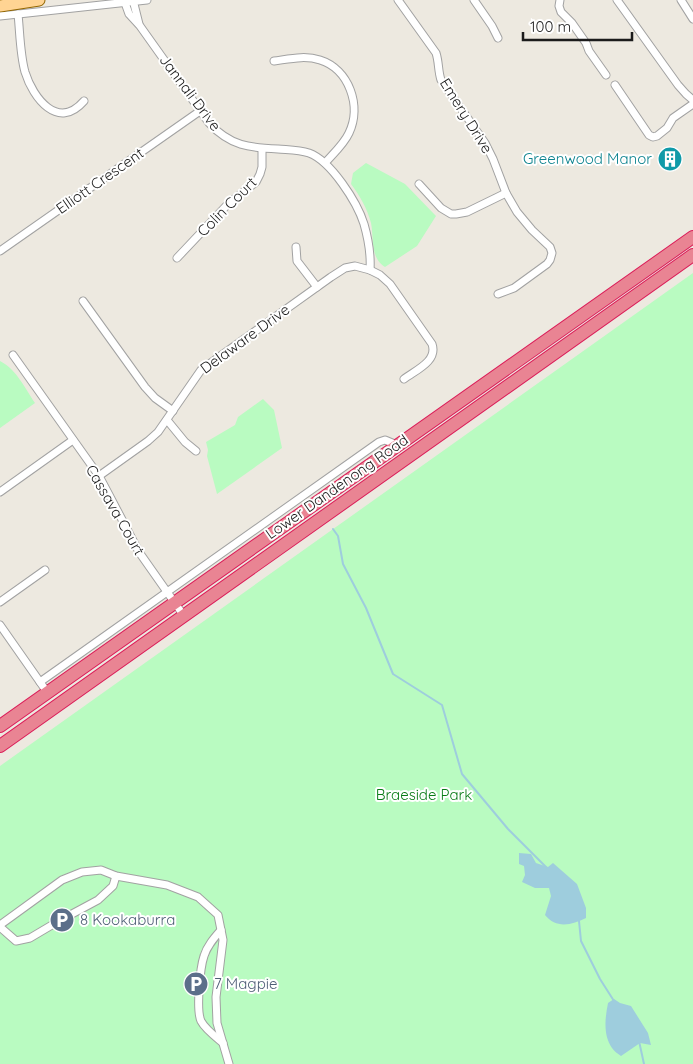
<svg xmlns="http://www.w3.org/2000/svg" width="693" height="1064" viewBox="0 0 693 1064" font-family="Quicksand,sans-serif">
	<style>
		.park { fill: #b9fbc1 }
		.water { fill: #9ecddd }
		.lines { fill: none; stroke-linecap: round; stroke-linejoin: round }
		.stream { stroke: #9ecddd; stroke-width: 2 }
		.street-casing { stroke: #a2a2a2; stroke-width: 9 }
		.primary-casing { stroke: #926600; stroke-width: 13 }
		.highway-casing { stroke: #db1d59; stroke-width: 14 }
		.street { stroke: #fff; stroke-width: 7 }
		.primary { stroke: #ffd493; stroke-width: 11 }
		.highway { stroke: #e98493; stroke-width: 12 }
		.labels { text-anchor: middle; stroke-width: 4; stroke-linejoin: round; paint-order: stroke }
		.street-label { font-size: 15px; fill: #1b1b1b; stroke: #fff }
		.culture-label { font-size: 15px; fill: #0d838f; stroke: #fff; text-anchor: end }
		.park-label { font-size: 15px; fill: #077b15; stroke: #fff }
		.service-label { font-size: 15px; fill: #4e5e75; stroke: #fff; text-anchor: start }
	</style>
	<rect width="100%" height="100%" fill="#ede9e0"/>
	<g class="park">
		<path d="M 366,163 L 405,184 L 436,216 L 417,246 L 385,267 C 370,258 374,238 371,223 C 367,208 360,196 351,184 L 353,173 Z"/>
		<path d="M 693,273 L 693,1064 L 0,1064 L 0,766 Z"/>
		<path d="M 0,361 C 16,369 25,388 35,403 L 0,428 Z"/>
		<path d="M 263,399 L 274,410 L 282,448 L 217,494 L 207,456 L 208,450 L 206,442 L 235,425 L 238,417 Z"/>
	</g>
	<g class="water">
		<path d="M 519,853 L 531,854 L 536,863 L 548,867 L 553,863 L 577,884 L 586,908 L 586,918 C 572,925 556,929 545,915 L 551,896 L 549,888 L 535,888 L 522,882 L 525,875 L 524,866 L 519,864 Z"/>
		<path d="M 614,999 L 620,1003 L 631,1006 L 648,1033 L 651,1045 L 640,1043 L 621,1056 C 618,1054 614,1051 612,1048 C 603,1035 605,1018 608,1003 Z"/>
	</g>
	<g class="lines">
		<g class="stream">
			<path d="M 333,529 L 338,536 L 343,564 L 366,608 L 393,674 L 442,705 L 462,774 L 508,829 L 547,868"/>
			<path d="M 579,921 L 581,941 L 600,979 L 614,1001"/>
			<path d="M 639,1041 L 644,1064"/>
		</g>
		<defs>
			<g id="street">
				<path d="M 124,0 L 129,14 L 140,26 L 209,123 C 230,146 250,148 278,149 C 289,150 299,150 309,153 C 331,161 357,202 364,224 C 368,238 371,255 370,270"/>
				<path d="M 133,0 L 139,24"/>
				<path d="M 398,0 L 436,53 C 439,62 438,71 441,80 L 485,143 L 493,159 L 506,193 L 517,212 L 532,230 L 550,247 L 552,253 L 550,260 L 547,264 L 514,288 L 498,294"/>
				<path d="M 474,0 L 492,26 L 498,38"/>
				<path d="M 560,0 L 559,6 L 561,12 L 572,23 L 586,43 L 589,51 L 606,75"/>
				<path d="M 617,0 L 678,85 L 686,94 L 693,100"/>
				<path d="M 681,0 L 693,19"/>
				<path d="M 18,14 C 20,33 20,54 25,72 C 33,98 58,131 84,101"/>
				<path d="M 0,16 L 147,0"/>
				<path d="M 274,61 C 289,59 305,55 320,60 C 349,69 362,106 349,133 C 344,144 333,154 325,163"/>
				<path d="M 615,85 L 649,135 L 653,137 L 657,136 L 667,128 L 673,118 L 693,104"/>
				<path d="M 419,184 L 441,208 L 451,214 L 456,214 L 467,212 L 506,193"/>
				<path d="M 296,247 L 297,261 L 317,287"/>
				<path d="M 0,251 L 200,111"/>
				<path d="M 177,258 L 228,204 L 256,182 L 260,174 L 262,167 L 262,149"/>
				<path d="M 83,301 L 145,387 L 155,398 L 173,411"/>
				<path d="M 13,355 L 99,476 L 107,491 L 139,552 L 184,616"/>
				<path d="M 167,420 L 185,442 L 196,451"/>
				<path d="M 99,476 L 148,441 L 158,432 L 201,370 L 331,277 L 345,268 L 355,266 L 370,270 L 380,275 L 390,284 L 432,344 C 438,361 416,370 404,379"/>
				<path d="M 0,492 L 73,440"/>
				<path d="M 0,602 L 45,570"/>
				<path d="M 0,625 L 47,692"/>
				<path d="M 40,682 L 379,442 L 385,440 L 397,445"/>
				<path d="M 0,925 L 62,880 L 82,872 L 101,870 L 116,876 L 167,885 L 198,897 L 218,915 L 223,940 L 216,997 L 217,1023 L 229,1064"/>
				<path d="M 0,927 L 16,941 L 30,938 L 57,922 L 98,900 L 113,886 L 116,876"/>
				<path d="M 221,930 C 214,938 207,946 204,956 C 200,968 196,1010 201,1021 C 205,1029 217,1038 223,1043"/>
			</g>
			<path id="primary" d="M 0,6 L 39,0"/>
			<g id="highway">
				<path d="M 0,726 L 693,237"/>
				<path d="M 0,746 L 693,255"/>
			</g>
		</defs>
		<use href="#street" class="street-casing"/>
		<use href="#primary" class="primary-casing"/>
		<use href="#highway" class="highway-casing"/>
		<use href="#street" class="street"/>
		<use href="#primary" class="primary"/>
		<use href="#highway" class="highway"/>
	</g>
	<defs>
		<symbol id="building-disc" viewBox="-11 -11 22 22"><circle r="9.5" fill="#0f9aa8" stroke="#fff"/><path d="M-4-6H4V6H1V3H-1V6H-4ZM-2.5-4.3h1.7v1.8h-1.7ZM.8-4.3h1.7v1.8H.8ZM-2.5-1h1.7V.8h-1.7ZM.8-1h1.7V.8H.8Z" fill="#fff"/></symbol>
		<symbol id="parking-disc" viewBox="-11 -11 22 22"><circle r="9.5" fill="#5c6f8a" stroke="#fff"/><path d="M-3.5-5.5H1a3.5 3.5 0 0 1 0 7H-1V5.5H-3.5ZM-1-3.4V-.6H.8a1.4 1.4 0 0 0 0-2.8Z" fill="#fff"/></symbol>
	</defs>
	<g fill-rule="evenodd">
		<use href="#building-disc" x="656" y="145" width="28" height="28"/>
		<use href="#parking-disc" x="48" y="906" width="28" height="28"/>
		<use href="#parking-disc" x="182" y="970" width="28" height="28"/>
	</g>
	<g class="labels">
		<g class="street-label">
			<text transform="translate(190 93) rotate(53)" y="5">Jannali Drive</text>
			<text transform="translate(466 116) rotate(58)" y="5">Emery Drive</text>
			<text transform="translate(100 181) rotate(-35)" y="5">Elliott Crescent</text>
			<text transform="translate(227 207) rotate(-45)" y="5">Colin Court</text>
			<text transform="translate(245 339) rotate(-36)" y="5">Delaware Drive</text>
			<text transform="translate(337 487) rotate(-35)" y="5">Lower Dandenong Road</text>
			<text transform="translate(115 510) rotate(60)" y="5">Cassava Court</text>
		</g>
		<g class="culture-label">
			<text x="652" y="164">Greenwood Manor</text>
		</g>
		<g class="park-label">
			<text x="424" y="800">Braeside Park</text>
		</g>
		<g class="service-label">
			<text x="80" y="925">8 Kookaburra</text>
			<text x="214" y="989">7 Magpie</text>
		</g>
	</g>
	<path d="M523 32v8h109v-8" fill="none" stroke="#1b1b1b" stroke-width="2.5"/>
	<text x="530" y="32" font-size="15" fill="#1b1b1b" stroke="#ffffff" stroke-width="4" paint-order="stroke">100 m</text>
</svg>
